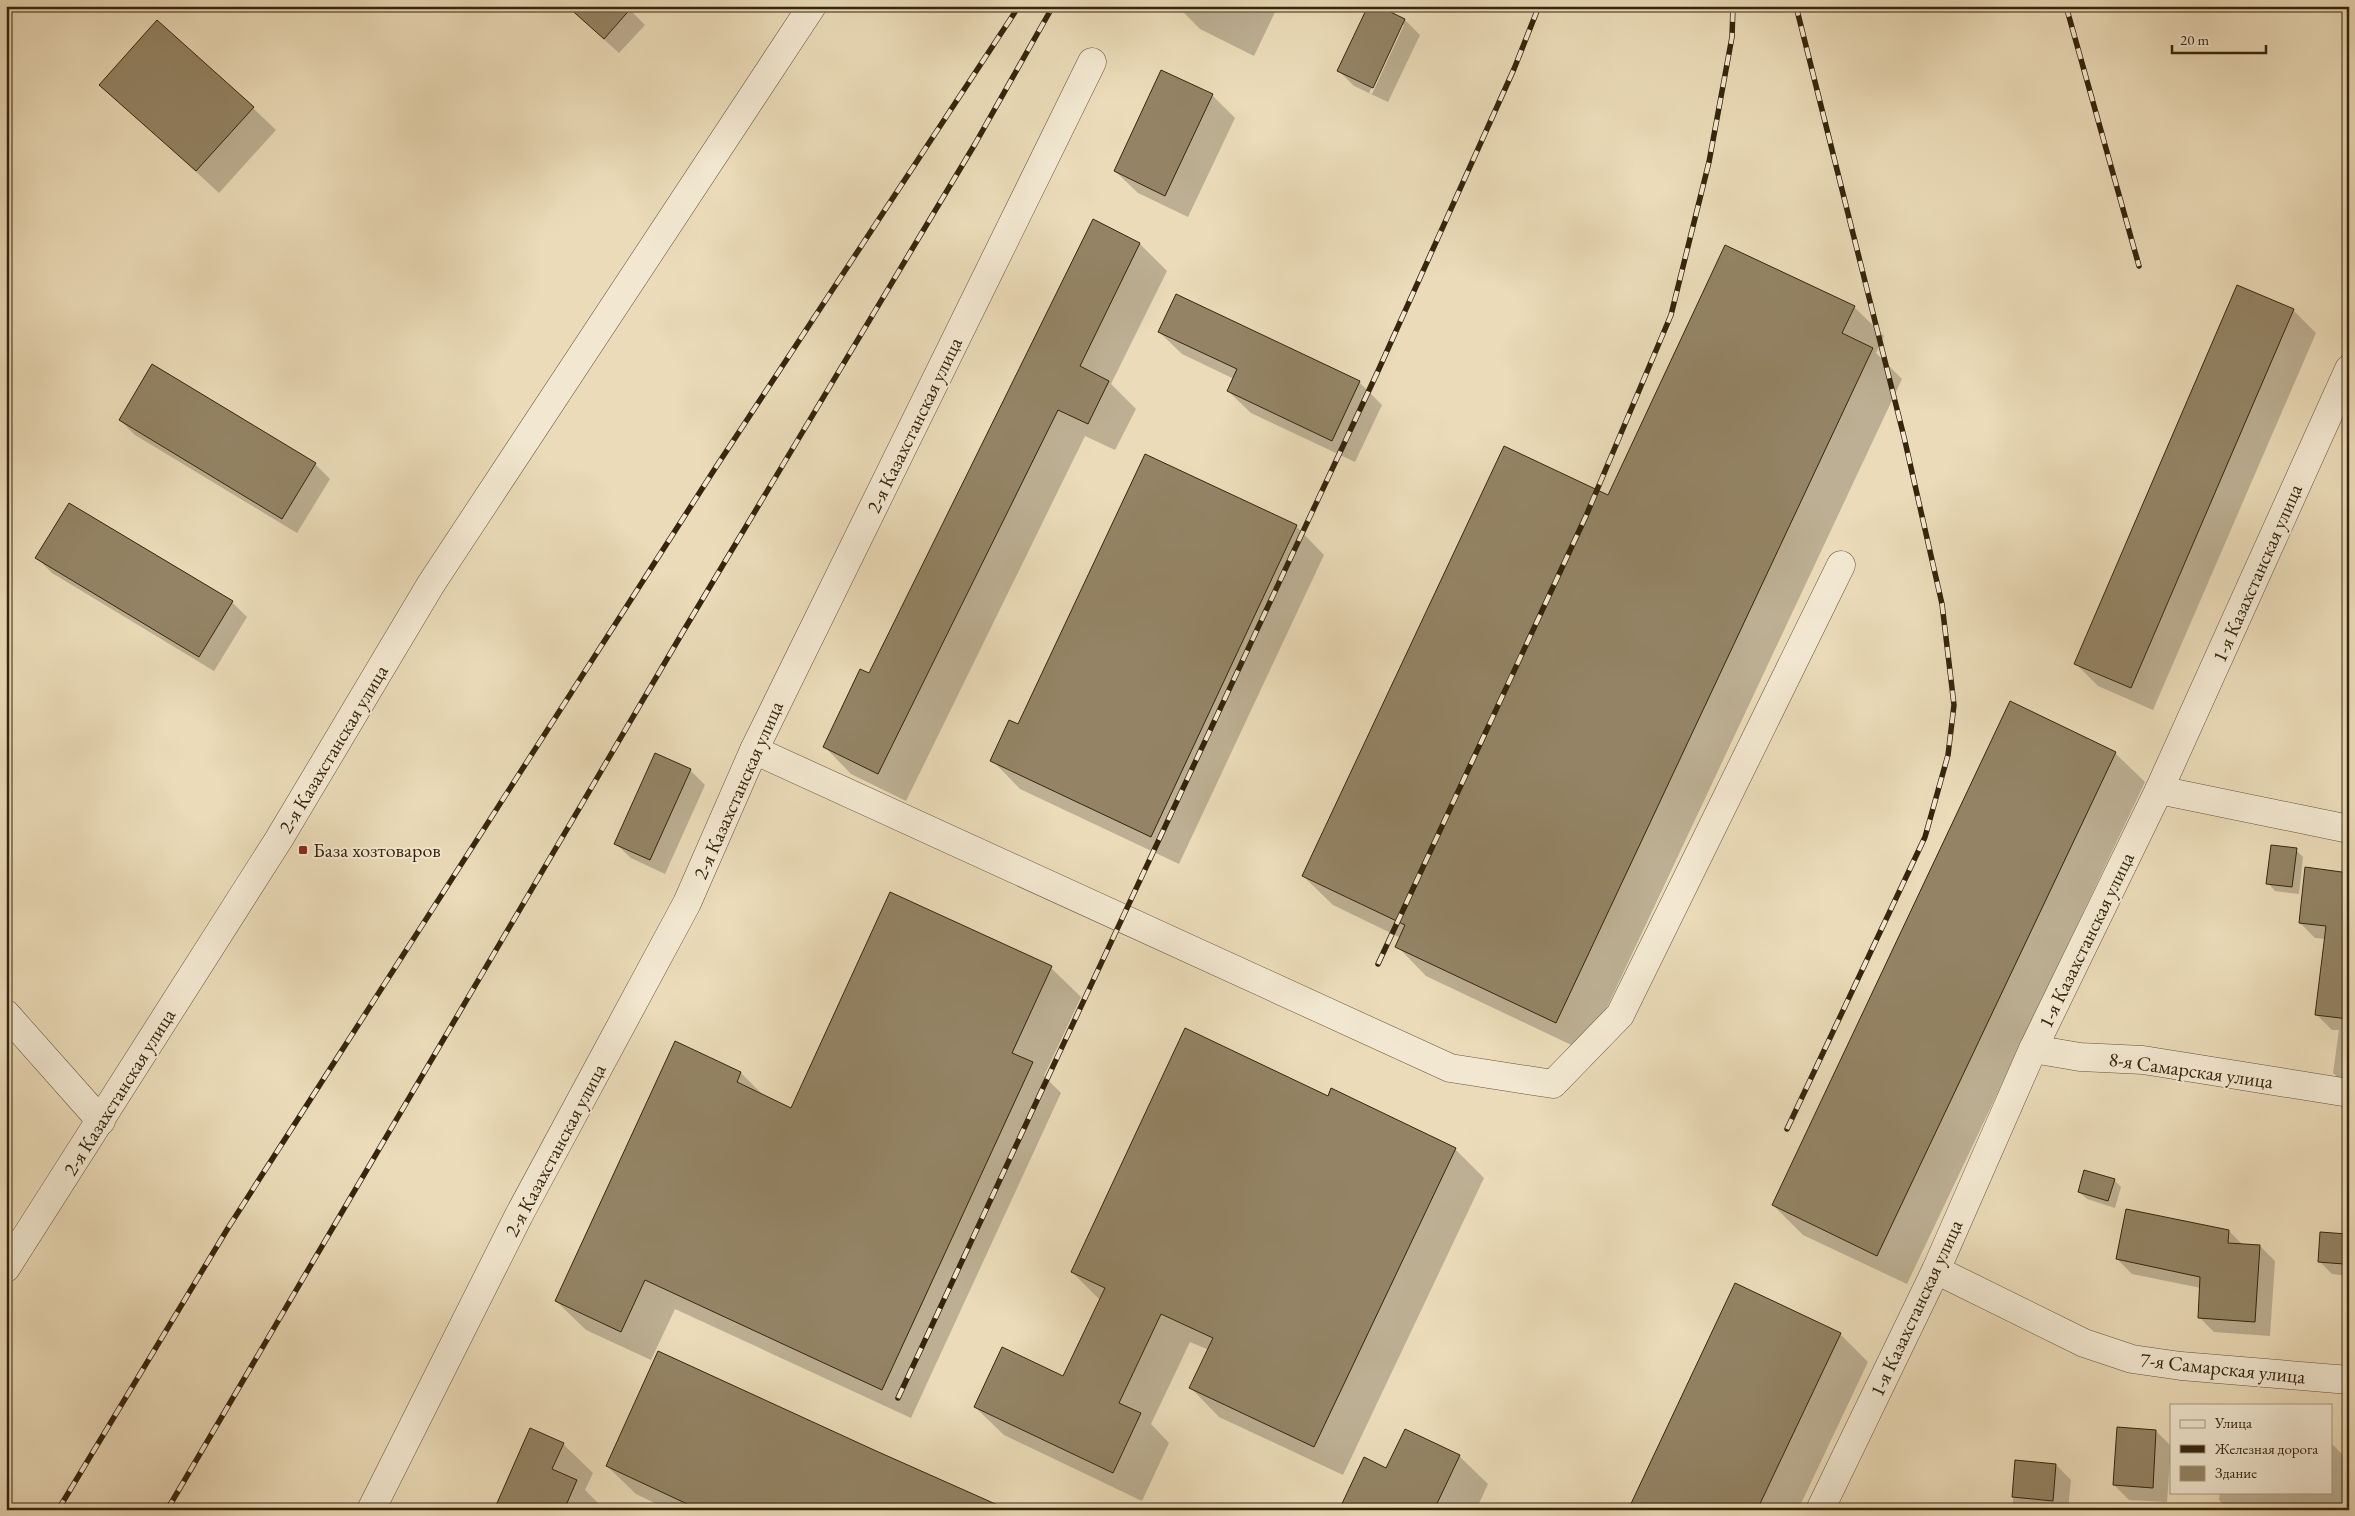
<svg xmlns="http://www.w3.org/2000/svg" width="2355" height="1516" viewBox="0 0 2355 1516" font-family="'EB Garamond',serif">
	<style>
		.shadow { fill: #0003; fill-rule: evenodd }
		.building { fill: #948465; stroke: #36250c }
		.lines { fill: none; stroke-linecap: round; stroke-linejoin: round }
		.minor-casing { stroke: #635237; stroke-width: 29 }
		.minor { stroke: #f2e8d1; stroke-width: 28 }
		.rail-casing { stroke: #36250c; stroke-width: 5.5 }
		.rail { stroke: #f2e8d1; stroke-width: 4; stroke-dasharray: 11; stroke-linecap: butt }
		.poi-dot { fill: #8f2418; stroke: #f2e8d1; stroke-width: 2 }
		.labels { text-anchor: middle; stroke-width: 4; stroke-linejoin: round; paint-order: stroke }
		.street-label { font-size: 20px; fill: #36250c; stroke: #f2e8d1 }
		.poi-label { font-size: 20px; fill: #36250c; stroke: #f2e8d1; text-anchor: start }
	</style>
	<rect width="100%" height="100%" fill="#ebdbb8"/>
	<filter id="stains"><feTurbulence type="fractalNoise" baseFrequency=".004" numOctaves="4"/><feColorMatrix values="0 0 0 0 .2 0 0 0 0 .09 0 0 0 0 .02 0 0 0 .5 -.17"/></filter>
	<radialGradient id="worn" r=".72"><stop offset=".6" stop-color="#630" stop-opacity="0"/><stop offset="1" stop-color="#630" stop-opacity=".3"/></radialGradient>
	<g class="shadow">
		<path d="M 567,6 L 629,6 L 628,8 L 645,25 L 619,53 Z"/>
		<path d="M 1177,6 L 1278,6 L 1254,56 L 1200,29 Z"/>
		<path d="M 1375,6 L 1405,20 L 1420,35 L 1388,102 L 1354,86 L 1339,71 ZM 1401,25 L 1404,25 L 1372,94 L 1369,93 Z"/>
		<path d="M 101,84 L 253,108 L 276,130 L 219,193 Z"/>
		<path d="M 1212,95 L 1235,118 L 1188,217 L 1138,193 L 1115,171 Z"/>
		<path d="M 1093,220 L 1140,244 L 1167,271 L 1111,384 L 1136,409 L 1115,450 L 1085,436 L 906,801 L 851,774 L 824,746 L 869,675 Z"/>
		<path d="M 1854,307 L 1884,336 L 1876,353 L 1902,379 L 1586,1052 L 1426,976 L 1397,946 L 1401,938 L 1333,905 L 1303,876 Z"/>
		<path d="M 2293,310 L 2316,333 L 2153,710 L 2098,686 L 2075,663 Z"/>
		<path d="M 1159,332 L 1359,382 L 1382,405 L 1355,462 L 1251,413 L 1228,391 L 1234,379 L 1182,354 Z"/>
		<path d="M 120,420 L 315,464 L 330,479 L 297,533 L 135,435 Z"/>
		<path d="M 1296,526 L 1324,555 L 1179,864 L 1020,789 L 992,760 L 1018,726 Z"/>
		<path d="M 37,558 L 232,602 L 247,617 L 214,671 L 52,573 Z"/>
		<path d="M 2115,753 L 2145,782 L 1907,1284 L 1803,1235 L 1773,1205 Z"/>
		<path d="M 690,770 L 705,785 L 665,874 L 631,858 L 616,844 Z"/>
		<path d="M 2296,850 L 2303,857 L 2299,894 L 2275,891 L 2268,883 Z"/>
		<path d="M 2349,874 L 2349,1088 L 2333,1073 L 2339,1030 L 2332,1030 L 2317,1015 L 2326,939 L 2315,938 L 2300,923 Z"/>
		<path d="M 1051,968 L 1081,997 L 1044,1076 L 1061,1093 L 911,1418 L 675,1309 L 651,1360 L 586,1330 L 556,1301 L 741,1073 L 764,1096 L 792,1109 Z"/>
		<path d="M 1328,1098 L 1455,1149 L 1484,1178 L 1343,1475 L 1219,1417 L 1191,1388 L 1209,1350 L 1190,1342 L 1151,1424 L 1169,1443 L 1142,1501 L 1004,1435 L 975,1407 L 1064,1378 L 1100,1300 L 1072,1272 Z"/>
		<path d="M 2114,1180 L 2121,1187 L 2115,1208 L 2087,1199 L 2079,1192 Z"/>
		<path d="M 2229,1231 L 2243,1245 L 2260,1246 L 2275,1261 L 2270,1336 L 2214,1332 L 2199,1317 L 2201,1288 L 2132,1274 L 2117,1259 Z"/>
		<path d="M 2321,1233 L 2349,1235 L 2349,1276 L 2332,1274 L 2319,1261 Z"/>
		<path d="M 1840,1334 L 1868,1362 L 1798,1510 L 1629,1510 Z"/>
		<path d="M 2156,1431 L 2171,1446 L 2167,1502 L 2129,1500 L 2114,1485 Z"/>
		<path d="M 2331,1443 L 2345,1457 L 2342,1501 L 2349,1510 L 2229,1510 L 2219,1500 L 2220,1492 L 2331,1492 Z"/>
		<path d="M 563,1444 L 593,1473 L 585,1490 L 605,1510 L 495,1510 Z"/>
		<path d="M 1459,1456 L 1488,1484 L 1476,1510 L 1340,1510 L 1387,1470 Z"/>
		<path d="M 2017,1461 L 2056,1465 L 2071,1480 L 2068,1510 L 2012,1510 Z"/>
		<path d="M 607,1466 L 1006,1510 L 669,1510 L 636,1494 Z"/>
		<path d="M 1248,1504 L 1261,1510 L 1245,1510 Z"/>
	</g>
	<g class="building">
		<path d="M 567,6 L 633,6 L 604,39 Z"/>
		<path d="M 1368,6 L 1378,6 L 1405,19 L 1373,88 L 1337,71 Z"/>
		<path d="M 157,20 L 254,107 L 196,171 L 99,85 Z"/>
		<path d="M 1161,70 L 1213,94 L 1165,196 L 1114,171 Z"/>
		<path d="M 1093,219 L 1140,243 L 1080,366 L 1109,381 L 1088,424 L 1058,410 L 878,774 L 823,747 L 860,669 L 869,673 Z"/>
		<path d="M 1725,245 L 1855,306 L 1842,333 L 1873,348 L 1556,1023 L 1395,947 L 1405,925 L 1302,876 L 1504,446 L 1608,495 Z"/>
		<path d="M 2237,285 L 2294,309 L 2131,688 L 2074,664 Z"/>
		<path d="M 1176,294 L 1360,381 L 1332,441 L 1227,391 L 1237,369 L 1158,332 Z"/>
		<path d="M 152,364 L 316,463 L 282,519 L 119,420 Z"/>
		<path d="M 1145,454 L 1297,525 L 1151,837 L 990,761 L 1009,720 L 1018,724 Z"/>
		<path d="M 69,503 L 233,601 L 199,657 L 35,558 Z"/>
		<path d="M 2010,701 L 2116,752 L 1877,1256 L 1772,1205 Z"/>
		<path d="M 655,753 L 691,769 L 650,860 L 614,844 Z"/>
		<path d="M 2271,845 L 2297,848 L 2292,887 L 2266,884 Z"/>
		<path d="M 2305,867 L 2349,873 L 2349,1019 L 2315,1015 L 2326,926 L 2299,923 Z"/>
		<path d="M 890,892 L 1052,966 L 1012,1053 L 1033,1062 L 882,1390 L 645,1280 L 621,1332 L 555,1301 L 675,1041 L 741,1072 L 737,1082 L 791,1108 Z"/>
		<path d="M 1185,1028 L 1328,1096 L 1331,1088 L 1456,1148 L 1314,1447 L 1189,1388 L 1213,1338 L 1161,1314 L 1119,1403 L 1141,1413 L 1113,1473 L 974,1407 L 1002,1347 L 1063,1376 L 1105,1288 L 1071,1272 Z"/>
		<path d="M 2084,1170 L 2115,1179 L 2108,1201 L 2078,1192 Z"/>
		<path d="M 2126,1209 L 2229,1230 L 2228,1243 L 2260,1245 L 2255,1322 L 2198,1318 L 2200,1277 L 2116,1259 Z"/>
		<path d="M 2320,1232 L 2347,1234 L 2344,1264 L 2318,1262 Z"/>
		<path d="M 1735,1283 L 1841,1333 L 1757,1510 L 1628,1510 Z"/>
		<path d="M 658,1351 L 874,1450 L 1009,1510 L 700,1510 L 606,1466 Z"/>
		<path d="M 2117,1427 L 2156,1430 L 2153,1488 L 2113,1485 Z"/>
		<path d="M 530,1428 L 564,1443 L 552,1469 L 577,1480 L 564,1510 L 494,1510 Z"/>
		<path d="M 1405,1429 L 1460,1455 L 1434,1510 L 1339,1510 L 1364,1457 L 1386,1468 Z"/>
		<path d="M 2015,1460 L 2056,1464 L 2053,1501 L 2012,1497 Z"/>
	</g>
	<g class="lines">
		<defs>
			<g id="minor">
				<path d="M 754,750 L 1450,1068 L 1553,1084 L 1620,1015 L 1841,565"/>
				<path d="M 2159,790 L 2349,829"/>
				<path d="M 6,1014 L 101,1121"/>
				<path d="M 2033,1049 L 2080,1057 L 2143,1060 L 2349,1093"/>
				<path d="M 6,1268 L 279,839 L 431,584 L 812,6"/>
				<path d="M 1936,1270 L 2084,1343 L 2132,1359 L 2181,1366 L 2349,1380"/>
				<path d="M 371,1510 L 519,1215 L 687,903 L 754,750 L 1092,62"/>
				<path d="M 1820,1510 L 1936,1270 L 2033,1049 L 2159,790 L 2349,369"/>
			</g>
		</defs>
		<use href="#minor" class="minor-casing"/>
		<use href="#minor" class="minor"/>
		<defs>
			<g id="rail">
				<path d="M 2066,6 L 2139,266"/>
				<path d="M 1378,964 L 1586,516 L 1671,315 L 1709,162 L 1732,37 L 1733,6"/>
				<path d="M 1787,1129 L 1925,837 L 1948,755 L 1954,705 L 1942,604 L 1904,437 L 1796,6"/>
				<path d="M 898,1398 L 1378,371 L 1514,69 L 1539,6"/>
				<path d="M 58,1510 L 228,1228 L 716,467 L 1019,6"/>
				<path d="M 167,1510 L 684,630 L 975,144 L 1053,6"/>
			</g>
		</defs>
		<use href="#rail" class="rail-casing"/>
		<use href="#rail" class="rail"/>
	</g>
	<rect class="poi-dot" x="298" y="845" width="10" height="10" rx="2.5"/>
	<g class="labels">
		<g class="street-label">
			<text transform="translate(914 425) rotate(-64)" y="7">2-я Казахстанская улица</text>
			<text transform="translate(2257 573) rotate(-66)" y="7">1-я Казахстанская улица</text>
			<text transform="translate(333 749) rotate(-59)" y="7">2-я Казахстанская улица</text>
			<text transform="translate(738 790) rotate(-66)" y="7">2-я Казахстанская улица</text>
			<text transform="translate(2086 940) rotate(-64)" y="7">1-я Казахстанская улица</text>
			<text transform="translate(2191 1070) rotate(8)" y="7">8-я Самарская улица</text>
			<text transform="translate(119 1092) rotate(-58)" y="7">2-я Казахстанская улица</text>
			<text transform="translate(555 1150) rotate(-62)" y="7">2-я Казахстанская улица</text>
			<text transform="translate(1916 1308) rotate(-65)" y="7">1-я Казахстанская улица</text>
			<text transform="translate(2223 1368) rotate(6)" y="7">7-я Самарская улица</text>
		</g>
		<g class="poi-label">
			<text x="313" y="857">База хозтоваров</text>
		</g>
	</g>
	<rect width="2355" height="1516" fill="none" stroke="#ebdbb8" stroke-width="25"/>
	<rect x="8" y="8" width="2340" height="1501" fill="none" stroke="#36250c" stroke-width="2.5"/>
	<rect x="12" y="12" width="2330" height="1491" fill="none" stroke="#36250c"/>
	<rect x="2170" y="1404" width="162" height="90" fill="#f2e8d1" stroke="#a79a82"/>
	<rect x="2180" y="1420" width="25" height="8" fill="#f2e8d1" stroke="#a79a82"/>
	<text x="2215" y="1428" font-size="15" fill="#36250c">Улица</text>
	<rect x="2180" y="1445" width="25" height="8" fill="#36250c" stroke="#a79a82"/>
	<text x="2215" y="1454" font-size="15" fill="#36250c">Железная дорога</text>
	<rect x="2180" y="1466" width="25" height="15" fill="#948465" stroke="#a79a82"/>
	<text x="2215" y="1478" font-size="15" fill="#36250c">Здание</text>
	<path d="M2172 45v8h94v-8" fill="none" stroke="#36250c" stroke-width="2.5"/>
	<text x="2180" y="45" font-size="15" fill="#36250c" stroke="#f2e8d1" stroke-width="4" paint-order="stroke">20 m</text>
	<rect width="100%" height="100%" filter="url(#stains)"/>
	<rect width="100%" height="100%" fill="url(#worn)"/>
</svg>
